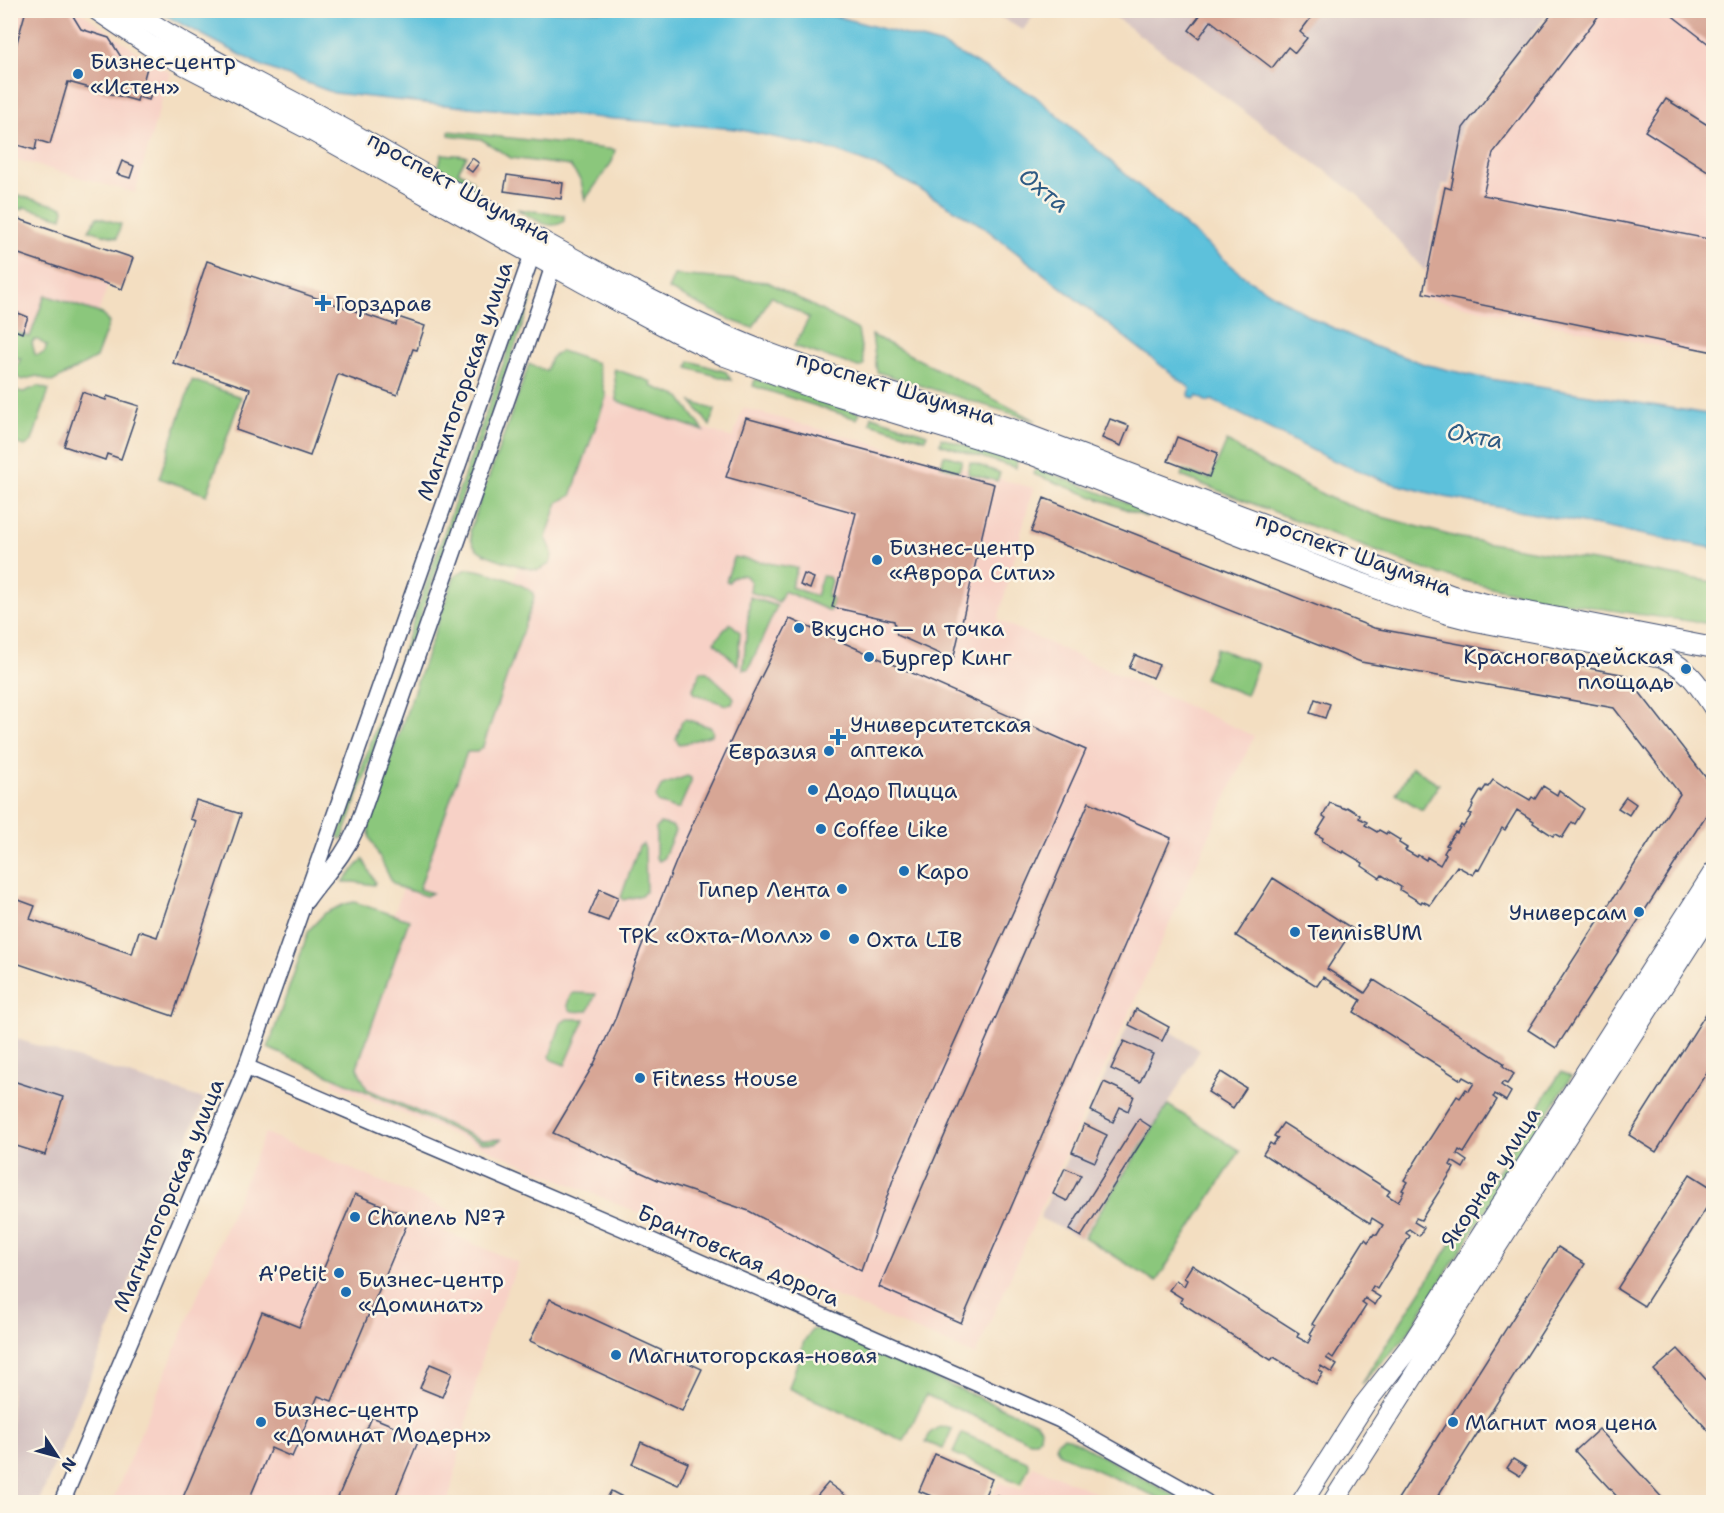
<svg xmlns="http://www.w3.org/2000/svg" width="1724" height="1513" viewBox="0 0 1724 1513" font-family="'Shantell Sans',sans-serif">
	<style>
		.built { fill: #f7d1c6 }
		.industrial { fill: #d2bfbf }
		.green { fill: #8bc77c; stroke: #537b6d; stroke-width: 1.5; fill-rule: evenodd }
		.water { fill: #5dc1db; stroke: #3c789c; stroke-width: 1.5 }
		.building { fill: #d7a695 }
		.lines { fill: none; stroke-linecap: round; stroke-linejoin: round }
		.minor-casing { stroke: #3b496d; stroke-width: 18 }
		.tertiary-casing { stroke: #3b496d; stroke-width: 22 }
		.minor { stroke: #fff; stroke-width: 15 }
		.tertiary { stroke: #fff; stroke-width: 20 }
		.poi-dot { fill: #1f6fb2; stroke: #fcf5e5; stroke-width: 2 }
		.labels { text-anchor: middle; stroke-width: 5; stroke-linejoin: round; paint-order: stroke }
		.poi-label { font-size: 22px; fill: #1b2f5e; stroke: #fcf5e5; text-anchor: start }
		.street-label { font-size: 22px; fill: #1b2f5e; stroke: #fcf5e5 }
		.water-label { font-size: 24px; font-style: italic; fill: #2f5b84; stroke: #fcf5e5 }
	</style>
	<rect width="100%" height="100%" fill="#fcf5e5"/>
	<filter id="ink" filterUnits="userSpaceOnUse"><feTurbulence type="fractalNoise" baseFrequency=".0167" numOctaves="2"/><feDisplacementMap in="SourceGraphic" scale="12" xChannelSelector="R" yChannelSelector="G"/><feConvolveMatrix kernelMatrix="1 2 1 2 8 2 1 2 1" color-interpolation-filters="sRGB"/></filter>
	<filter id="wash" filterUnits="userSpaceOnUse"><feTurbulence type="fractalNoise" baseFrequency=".008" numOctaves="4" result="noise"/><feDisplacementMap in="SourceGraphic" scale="24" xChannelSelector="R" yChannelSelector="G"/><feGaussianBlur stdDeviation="1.35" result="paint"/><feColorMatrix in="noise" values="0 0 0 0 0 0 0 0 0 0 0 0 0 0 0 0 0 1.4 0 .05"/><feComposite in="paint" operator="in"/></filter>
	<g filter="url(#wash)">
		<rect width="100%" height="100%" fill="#f3dec1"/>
		<g class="built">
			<path d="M 10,11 L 80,11 L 151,62 L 170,72 L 135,193 L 11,158 Z"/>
			<path d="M 1553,11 L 1713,11 L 1713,357 L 1421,297 L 1444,186 L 1450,186 L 1462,128 Z"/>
			<path d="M 11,251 L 108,285 L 98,313 L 45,295 L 30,337 L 11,331 Z"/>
			<path d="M 583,387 L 733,438 L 743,408 L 1033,488 L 998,620 L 1254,736 L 975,1355 L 333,1084 Z"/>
			<path d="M 265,1133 L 452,1211 L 443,1231 L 519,1263 L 487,1337 L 448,1502 L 112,1502 Z"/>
			<path d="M 1033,1466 L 1118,1502 L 990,1502 L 999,1482 L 1022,1490 Z"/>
		</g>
		<g class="industrial">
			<path d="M 785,11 L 843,11 L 841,18 Z"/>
			<path d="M 989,11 L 1037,11 L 1023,30 Z"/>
			<path d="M 1107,11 L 1550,11 L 1461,127 L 1449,185 L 1443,184 L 1425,271 L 1358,195 Z"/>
			<path d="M 1136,1008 L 1171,1028 L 1170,1031 L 1200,1050 L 1168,1104 L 1081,1238 L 1040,1218 Z"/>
			<path d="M 11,1037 L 204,1099 L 39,1502 L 11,1502 Z"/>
		</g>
		<g class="green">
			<path d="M 449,131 L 615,150 L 612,162 L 585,200 L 581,181 L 570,166 L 511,158 L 481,139 L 449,135 Z"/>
			<path d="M 442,154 L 467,156 L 458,171 L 471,179 L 478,191 L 437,172 Z"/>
			<path d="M 13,194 L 63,207 L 64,210 L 62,218 L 24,207 L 22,210 L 11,207 L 11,196 Z"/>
			<path d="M 517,209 L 564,215 L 564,221 C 549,233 531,216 517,209 Z"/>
			<path d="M 97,217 L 121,224 L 117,238 L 89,230 Z"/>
			<path d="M 674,275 L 768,282 L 858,330 L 864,364 L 862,367 L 858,367 L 794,346 L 809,318 L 771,296 L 753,328 L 733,321 L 668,289 Z"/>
			<path d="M 45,295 L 102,314 L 109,323 L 96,358 L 52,382 L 37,376 L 22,380 L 16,376 L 15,370 L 21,358 L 16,358 L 12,354 L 11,331 L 30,337 ZM 34,340 L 38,340 L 47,346 L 44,353 L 37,355 L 35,354 L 32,343 Z"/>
			<path d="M 527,296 L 532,298 L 343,838 L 340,839 L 338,836 Z"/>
			<path d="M 872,335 L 1036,421 L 877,372 Z"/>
			<path d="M 561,351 L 597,363 L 606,397 L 571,496 L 558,502 L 546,538 C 551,548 554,553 550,564 L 538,570 C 527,569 484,556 477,549 C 471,544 471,537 470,530 L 529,364 L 546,371 L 551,358 Z"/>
			<path d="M 690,361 L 726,372 L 731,380 L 688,368 Z"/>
			<path d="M 614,369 L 652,382 L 651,386 L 680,397 L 704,431 L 617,401 Z"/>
			<path d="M 755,379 L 860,413 L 857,419 L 753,386 Z"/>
			<path d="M 192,380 L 241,397 L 207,495 L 159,478 Z"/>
			<path d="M 38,386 L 49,390 L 32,441 L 25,446 L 11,442 L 11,390 L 24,392 Z"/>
			<path d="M 692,402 L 715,410 L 710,426 Z"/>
			<path d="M 872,416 L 927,434 L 925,439 L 870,423 Z"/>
			<path d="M 941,438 L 1017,461 L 1016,468 L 940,444 Z"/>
			<path d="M 1227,441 L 1258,461 L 1330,498 L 1375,515 L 1456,537 L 1713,582 L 1713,624 C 1614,612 1515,597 1420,568 L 1181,476 L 1183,470 L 1210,479 Z"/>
			<path d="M 944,455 L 962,460 L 959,471 L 941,466 Z"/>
			<path d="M 970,462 L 1000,473 L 997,481 L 968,474 Z"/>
			<path d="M 1037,468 L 1145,510 L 1146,517 L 1033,474 Z"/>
			<path d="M 734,557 L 797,568 L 791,587 L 816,596 L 822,576 L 829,577 L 831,581 L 827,596 L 833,599 L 830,611 L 784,591 L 779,602 L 750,592 L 751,582 L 746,576 C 739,574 733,574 729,582 L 726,581 Z"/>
			<path d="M 468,569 C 485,570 521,582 533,593 L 534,598 L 483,746 L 477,752 L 467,752 L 419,889 L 432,893 L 426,896 L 399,887 L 392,882 L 370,838 L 368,822 L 454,577 L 461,572 Z"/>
			<path d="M 750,597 L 777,606 L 750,666 L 748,669 L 743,669 Z"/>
			<path d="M 730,623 L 740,632 L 738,665 L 714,642 Z"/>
			<path d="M 1216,648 L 1258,664 L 1246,695 L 1204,678 Z"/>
			<path d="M 701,671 L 707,672 L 732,695 L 734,698 L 732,704 L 726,705 L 695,694 L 693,689 Z"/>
			<path d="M 685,719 L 710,727 L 713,731 L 712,735 L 679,745 L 676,739 L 682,721 Z"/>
			<path d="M 1412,767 L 1439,784 L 1422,810 L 1396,794 Z"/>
			<path d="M 687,776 L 691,778 L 691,782 L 679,809 L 674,809 L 657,802 L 656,797 L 662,785 Z"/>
			<path d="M 660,823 L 672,826 L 675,831 L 663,859 L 659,861 L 656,858 L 656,829 Z"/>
			<path d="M 643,844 L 645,848 L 646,891 L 642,895 L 623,900 L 621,897 L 639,846 Z"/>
			<path d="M 363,859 L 375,882 L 374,885 L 354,882 L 343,882 Z"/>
			<path d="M 354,902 L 409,920 L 357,1067 L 367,1089 L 482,1140 L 501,1139 L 496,1143 L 482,1143 L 268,1048 L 309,930 L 325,913 L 345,904 Z"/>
			<path d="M 573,993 L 596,994 L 588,1011 C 584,1011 576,1012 572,1011 C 564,1007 569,997 573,993 Z"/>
			<path d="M 567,1019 L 585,1019 L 565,1065 L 552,1060 L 550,1056 L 561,1023 Z"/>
			<path d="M 1561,1072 L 1571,1077 L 1404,1339 L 1361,1384 Z"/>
			<path d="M 1168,1105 L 1240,1151 L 1156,1282 L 1084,1237 Z"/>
			<path d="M 817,1329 L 824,1330 L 1037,1423 L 1041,1428 L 1040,1437 L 1036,1441 L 1030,1441 L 926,1395 L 904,1441 L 789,1388 L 804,1341 L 812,1330 Z"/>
			<path d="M 940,1426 L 952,1429 L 943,1449 L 926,1442 L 930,1433 Z"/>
			<path d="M 962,1433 L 1027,1461 L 1029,1466 L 1021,1484 L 953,1453 Z"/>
			<path d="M 1063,1437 L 1069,1438 L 1186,1502 L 1168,1502 L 1060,1454 L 1056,1447 L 1056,1443 Z"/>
		</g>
		<path class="water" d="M 723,11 L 742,13 L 742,11 L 785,11 L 839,17 L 943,45 L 1035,96 L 1247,279 L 1318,321 L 1373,346 L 1424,364 L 1478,377 L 1713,415 L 1713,548 L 1445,497 L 1387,482 L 1332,460 L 1212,400 L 1207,402 L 1197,396 L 1194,399 L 1189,396 L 1190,388 L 981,225 L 916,187 L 874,165 L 833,150 L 737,129 L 432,104 L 334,93 L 262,66 L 157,11 Z"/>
		<g id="blocks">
			<g class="building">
				<path d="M 26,10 L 70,11 L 81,29 L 109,38 L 121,57 L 148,64 L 143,82 L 153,85 L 149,100 L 138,97 L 137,101 L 68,82 L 50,144 L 37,140 L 35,150 L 10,143 L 10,67 Z"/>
				<path d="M 1197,10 L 1317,10 L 1300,32 L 1307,38 L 1295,53 L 1288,47 L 1272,68 L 1211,21 L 1199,38 L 1189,30 L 1201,14 Z"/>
				<path d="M 1555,10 L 1603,10 L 1493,153 L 1483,195 L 1714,240 L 1714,352 L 1423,293 L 1445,187 L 1451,189 L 1463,128 Z"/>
				<path d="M 1665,10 L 1714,10 L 1714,48 Z"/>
				<path d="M 1666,99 L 1714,129 L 1714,175 L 1645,131 Z"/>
				<path d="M 472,158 L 479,163 L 472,172 L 465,167 Z"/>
				<path d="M 122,161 L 134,166 L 130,178 L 117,174 Z"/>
				<path d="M 507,175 L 563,183 L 561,199 L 504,191 Z"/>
				<path d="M 10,216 L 133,258 L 122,289 L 10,251 Z"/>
				<path d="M 207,261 L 396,325 L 398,317 L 425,326 L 417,350 L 413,349 L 397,395 L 338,374 L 310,456 L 236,430 L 250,389 L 173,363 Z"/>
				<path d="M 18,313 L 28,317 L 22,333 L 12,329 Z"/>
				<path d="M 82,392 L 106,400 L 107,396 L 139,406 L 121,459 L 107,454 L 105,460 L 64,446 Z"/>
				<path d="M 746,418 L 994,484 L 953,660 L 897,635 L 894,621 L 832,607 L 856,513 L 726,477 Z"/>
				<path d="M 1110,419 L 1129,426 L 1121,446 L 1102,438 Z"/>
				<path d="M 1177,437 L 1218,453 L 1209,477 L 1168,461 Z"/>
				<path d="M 1044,498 L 1374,628 L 1626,675 L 1714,788 L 1714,803 L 1556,1048 L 1528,1030 L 1680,794 L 1614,708 L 1361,662 L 1031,532 Z"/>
				<path d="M 804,574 L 814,578 L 810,589 L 800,585 Z"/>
				<path d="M 790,619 L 1086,750 L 895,1174 L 861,1271 L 749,1211 L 658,1180 L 553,1133 L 594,1064 L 616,1017 L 640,950 L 682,847 L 751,697 Z"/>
				<path d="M 1135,655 L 1159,665 L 1153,678 L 1129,668 Z"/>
				<path d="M 1315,699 L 1330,704 L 1325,718 L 1310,713 Z"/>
				<path d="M 1493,780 L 1505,788 L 1506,786 L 1530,800 L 1532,797 L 1535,799 L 1543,786 L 1557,795 L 1559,790 L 1584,809 L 1575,824 L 1572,822 L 1562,838 L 1555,834 L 1553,836 L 1533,823 L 1534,821 L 1517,810 L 1505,830 L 1502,828 L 1479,870 L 1477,869 L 1473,875 L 1457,866 L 1430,905 L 1422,901 L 1421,903 L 1400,890 L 1401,887 L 1382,875 L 1380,878 L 1362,866 L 1363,863 L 1343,851 L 1342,853 L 1322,841 L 1323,838 L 1316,834 L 1326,818 L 1323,816 L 1330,803 L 1346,809 L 1347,807 L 1360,815 L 1359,818 L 1367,822 L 1365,825 L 1377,832 L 1379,830 L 1386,834 L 1387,832 L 1400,840 L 1399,843 L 1407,848 L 1405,850 L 1417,857 L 1418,855 L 1426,860 L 1427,857 L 1440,865 L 1446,854 L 1444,853 L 1448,846 L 1446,845 L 1455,832 L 1457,833 L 1461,825 L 1463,827 L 1472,814 L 1469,813 L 1473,806 L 1472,805 L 1481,790 L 1482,792 L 1486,786 L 1488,787 Z"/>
				<path d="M 1626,797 L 1636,804 L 1629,815 L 1618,808 Z"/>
				<path d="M 196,800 L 241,814 L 173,1016 L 10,961 L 10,914 L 16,899 L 35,906 L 30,919 L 132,954 L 139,931 L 157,937 L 196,821 L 190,819 Z"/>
				<path d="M 1089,802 L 1171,838 L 961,1323 L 879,1287 Z"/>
				<path d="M 1273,878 L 1353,929 L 1327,969 L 1365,993 L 1374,980 L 1504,1063 L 1503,1066 L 1514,1074 L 1507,1084 L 1503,1082 L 1501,1085 L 1511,1092 L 1506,1101 L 1495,1094 L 1494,1096 L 1493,1097 L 1497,1100 L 1464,1153 L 1459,1150 L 1457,1154 L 1467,1161 L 1463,1168 L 1452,1161 L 1450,1165 L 1454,1168 L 1421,1220 L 1416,1218 L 1414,1222 L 1424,1228 L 1419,1236 L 1409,1229 L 1406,1233 L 1410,1236 L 1377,1289 L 1373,1286 L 1370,1291 L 1380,1297 L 1375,1305 L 1365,1298 L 1362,1303 L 1366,1306 L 1333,1358 L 1329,1355 L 1326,1358 L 1337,1365 L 1332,1373 L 1321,1366 L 1319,1370 L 1323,1373 L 1316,1384 L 1274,1357 L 1271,1360 L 1180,1302 L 1182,1298 L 1169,1290 L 1176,1280 L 1184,1286 L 1187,1280 L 1184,1278 L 1192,1265 L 1299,1333 L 1297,1337 L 1308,1343 L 1312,1336 L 1310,1334 L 1315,1326 L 1312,1324 L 1345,1271 L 1365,1239 L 1368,1242 L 1374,1234 L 1377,1235 L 1383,1225 L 1372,1218 L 1370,1223 L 1263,1154 L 1270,1143 L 1273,1145 L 1278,1138 L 1274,1136 L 1283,1123 L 1390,1191 L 1387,1195 L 1398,1202 L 1404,1191 L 1402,1190 L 1407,1182 L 1404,1180 L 1425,1146 L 1457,1096 L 1460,1098 L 1466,1089 L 1469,1091 L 1474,1083 L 1463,1077 L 1461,1080 L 1354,1012 L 1361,1000 L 1323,977 L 1317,986 L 1236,936 Z"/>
				<path d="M 600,889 L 618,897 L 608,921 L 589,914 Z"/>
				<path d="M 1714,1001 L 1714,1061 L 1656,1152 L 1629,1135 Z"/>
				<path d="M 1136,1009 L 1169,1027 L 1162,1041 L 1129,1025 Z"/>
				<path d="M 1124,1041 L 1153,1054 L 1140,1082 L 1111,1069 Z"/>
				<path d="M 1221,1072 L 1246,1088 L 1233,1108 L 1208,1092 Z"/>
				<path d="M 10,1080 L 63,1097 L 45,1155 L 10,1144 Z"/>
				<path d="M 1104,1082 L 1134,1096 L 1128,1111 L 1120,1107 L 1113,1122 L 1091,1111 Z"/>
				<path d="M 1139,1119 L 1151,1127 L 1081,1237 L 1069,1230 Z"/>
				<path d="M 1084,1124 L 1107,1135 L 1095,1162 L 1072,1152 Z"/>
				<path d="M 1065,1168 L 1081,1175 L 1067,1201 L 1053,1194 Z"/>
				<path d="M 1690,1174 L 1714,1189 L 1714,1196 L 1644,1306 L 1617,1289 Z"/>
				<path d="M 355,1194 L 410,1217 L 332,1401 L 318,1396 L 292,1457 L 271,1448 L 248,1502 L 181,1502 L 262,1312 L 299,1327 Z"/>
				<path d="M 1558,1247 L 1585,1264 L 1434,1502 L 1396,1502 Z"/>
				<path d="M 550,1299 L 702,1369 L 682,1411 L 530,1341 Z"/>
				<path d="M 1678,1349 L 1714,1388 L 1714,1437 L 1654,1370 Z"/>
				<path d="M 430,1364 L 452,1373 L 442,1397 L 420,1388 Z"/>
				<path d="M 372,1417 L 420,1437 L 393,1502 L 336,1502 Z"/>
				<path d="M 1599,1429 L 1644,1478 L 1666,1502 L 1622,1502 L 1575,1451 Z"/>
				<path d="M 641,1442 L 688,1463 L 678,1485 L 632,1464 Z"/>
				<path d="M 935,1454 L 992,1479 L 982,1502 L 946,1502 L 919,1491 Z"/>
				<path d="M 1513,1459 L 1526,1467 L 1520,1476 L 1507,1468 Z"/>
				<path d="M 828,1483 L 854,1502 L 812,1502 Z"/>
				<path d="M 611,1491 L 632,1502 L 605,1502 Z"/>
				<path d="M 998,1495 L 1007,1502 L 995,1502 Z"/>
			</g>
		</g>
	</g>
	<g filter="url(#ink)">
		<use href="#blocks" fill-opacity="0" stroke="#3b496d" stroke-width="1.5"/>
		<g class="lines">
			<defs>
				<g id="minor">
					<path d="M 246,1067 L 627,1230 L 1060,1420 L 1206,1502"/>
					<path d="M 62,1502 L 246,1067 L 532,255 L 551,246 L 553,266 L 543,297 L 357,827 C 343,859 325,874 306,901"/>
				</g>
				<g id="tertiary">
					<path d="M 97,10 L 149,45 L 185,65 L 305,127 L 584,283 L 674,331 L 725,356 L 819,390 L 1033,455 L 1358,582 L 1445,613 L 1476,621 L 1663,657 C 1690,670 1698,684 1714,708"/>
					<path d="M 131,10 C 200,57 280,93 353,134 C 409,166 465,198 522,230 C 596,271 670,313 748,345 C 838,382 932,402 1023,433 L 1453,596 L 1486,604 L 1714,648"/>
					<path d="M 1302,1502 L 1364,1405 L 1412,1344 L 1714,872"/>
					<path d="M 1333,1502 L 1714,906"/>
				</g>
			</defs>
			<use href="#minor" class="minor-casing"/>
			<use href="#tertiary" class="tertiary-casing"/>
			<use href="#minor" class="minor"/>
			<use href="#tertiary" class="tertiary"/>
		</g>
	</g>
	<g class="poi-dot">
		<circle cx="78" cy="74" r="6"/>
		<path d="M320 294h6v6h6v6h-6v6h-6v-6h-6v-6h6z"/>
		<circle cx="877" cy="560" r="6"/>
		<circle cx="799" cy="628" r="6"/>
		<circle cx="869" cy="657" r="6"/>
		<circle cx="1686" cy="669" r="6"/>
		<path d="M835 728h6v6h6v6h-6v6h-6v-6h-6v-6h6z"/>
		<circle cx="829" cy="751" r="6"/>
		<circle cx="813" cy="790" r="6"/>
		<circle cx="821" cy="829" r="6"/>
		<circle cx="904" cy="871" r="6"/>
		<circle cx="842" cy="889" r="6"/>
		<circle cx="1639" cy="912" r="6"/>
		<circle cx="1295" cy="932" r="6"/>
		<circle cx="825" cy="935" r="6"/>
		<circle cx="854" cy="939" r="6"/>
		<circle cx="640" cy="1078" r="6"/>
		<circle cx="355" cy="1217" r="6"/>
		<circle cx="339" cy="1273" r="6"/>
		<circle cx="346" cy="1292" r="6"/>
		<circle cx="616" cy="1355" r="6"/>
		<circle cx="261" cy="1422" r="6"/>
		<circle cx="1453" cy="1422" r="6"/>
	</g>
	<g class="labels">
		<g class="poi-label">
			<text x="90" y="69">Бизнес-центр<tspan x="90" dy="25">«Истен»</tspan></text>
			<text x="335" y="311">Горздрав</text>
			<text x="889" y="555">Бизнес-центр<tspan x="889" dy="25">«Аврора Сити»</tspan></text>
			<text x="811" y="636">Вкусно — и точка</text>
			<text x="1674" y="664" text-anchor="end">Красногвардейская<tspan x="1674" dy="25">площадь</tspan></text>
			<text x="881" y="665">Бургер Кинг</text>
			<text x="850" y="732">Университетская<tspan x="850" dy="25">аптека</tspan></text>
			<text x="817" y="759" text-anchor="end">Евразия</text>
			<text x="825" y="798">Додо Пицца</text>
			<text x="833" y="837">Coffee Like</text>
			<text x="916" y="879">Каро</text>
			<text x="830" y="897" text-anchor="end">Гипер Лента</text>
			<text x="1627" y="920" text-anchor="end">Универсам</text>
			<text x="1307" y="940">TennisBUM</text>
			<text x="813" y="943" text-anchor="end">ТРК «Охта-Молл»</text>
			<text x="866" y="947">Охта LIB</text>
			<text x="652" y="1086">Fitness House</text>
			<text x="367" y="1225">Chaneль №7</text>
			<text x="327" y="1281" text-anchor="end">A'Petit</text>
			<text x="358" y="1287">Бизнес-центр<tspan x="358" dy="25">«Доминат»</tspan></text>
			<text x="628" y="1363">Магнитогорская-новая</text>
			<text x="273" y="1417">Бизнес-центр<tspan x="273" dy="25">«Доминат Модерн»</tspan></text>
			<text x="1465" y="1430">Магнит моя цена</text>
		</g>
		<g class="street-label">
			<text transform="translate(460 187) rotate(29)" y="8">проспект Шаумяна</text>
			<text transform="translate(464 381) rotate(-71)" y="8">Магнитогорская улица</text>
			<text transform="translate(896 387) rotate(17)" y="8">проспект Шаумяна</text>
			<text transform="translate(1354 553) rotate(20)" y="8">проспект Шаумяна</text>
			<text transform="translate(1490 1177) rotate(-57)" y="8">Якорная улица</text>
			<text transform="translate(168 1195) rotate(-67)" y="8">Магнитогорская улица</text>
			<text transform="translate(739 1255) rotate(24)" y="8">Брантовская дорога</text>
		</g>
		<g class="water-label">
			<text transform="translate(1044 190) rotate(39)" y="8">Охта</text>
			<text transform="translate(1475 436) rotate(10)" y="8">Охта</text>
		</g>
	</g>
	<rect width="1724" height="1513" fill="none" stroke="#fcf5e5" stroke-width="36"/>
	<g transform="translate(57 1456) rotate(126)" stroke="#fcf5e5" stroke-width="4.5" paint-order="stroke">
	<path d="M0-4.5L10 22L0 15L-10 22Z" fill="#1b2f5e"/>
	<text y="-9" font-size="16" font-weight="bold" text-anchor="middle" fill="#1b2f5e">N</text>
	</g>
</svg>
